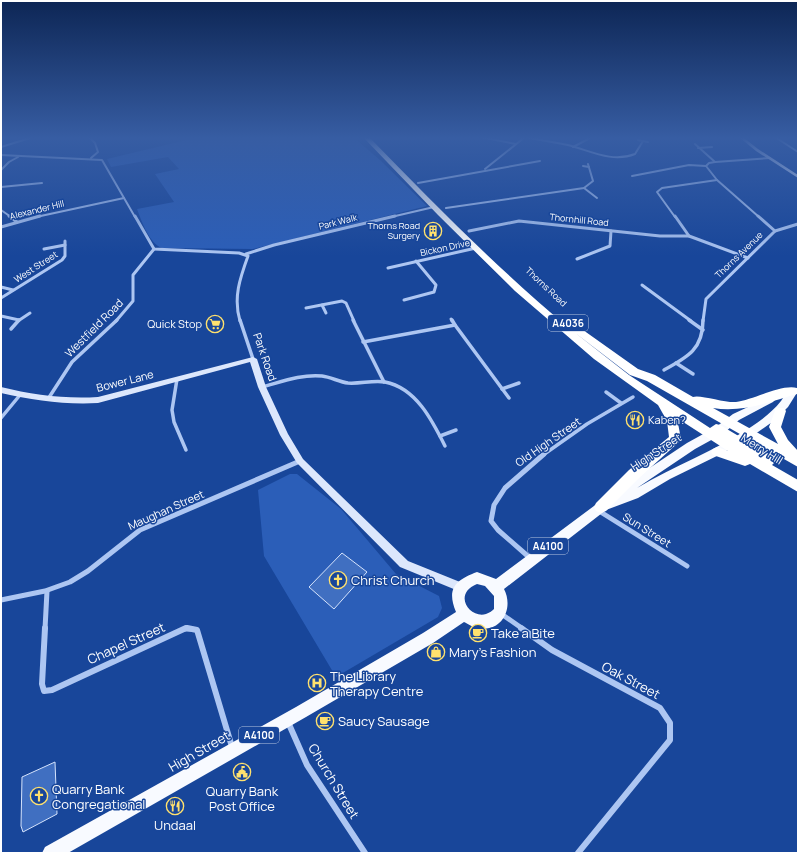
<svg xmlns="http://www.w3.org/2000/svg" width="799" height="854" viewBox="0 0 799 854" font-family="Manrope,sans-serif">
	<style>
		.green { fill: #2b5eb8 }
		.building { fill: #406fc1; stroke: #d5e3fc }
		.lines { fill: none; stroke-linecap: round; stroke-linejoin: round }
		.street-far4 { stroke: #adc6f2; stroke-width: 2 }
		.street-far3 { stroke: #adc6f2; stroke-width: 3 }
		.street-far2 { stroke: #adc6f2; stroke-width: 3.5 }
		.street-far1 { stroke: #adc6f2; stroke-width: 5 }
		.street { stroke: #adc6f2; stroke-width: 6 }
		.secondary { fill: #dce7fc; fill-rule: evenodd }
		.primary { fill: #f8faff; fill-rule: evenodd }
		.highway { fill: #fff; fill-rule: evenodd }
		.labels { text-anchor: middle; stroke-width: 3; stroke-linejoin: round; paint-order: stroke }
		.far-street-label { font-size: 9px; fill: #fff; stroke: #18469a }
		.far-poi-label { font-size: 9px; fill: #fff; stroke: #18469a; text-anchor: end }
		.shield { fill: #18469a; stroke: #bac8e1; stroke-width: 1 }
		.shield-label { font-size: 10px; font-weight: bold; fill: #fff }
		.poi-label { font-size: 11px; fill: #fff; stroke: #18469a; text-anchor: end }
		.street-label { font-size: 11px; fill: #fff; stroke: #18469a }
		.near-poi-label { font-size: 13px; fill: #fff; stroke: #18469a; text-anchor: start }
		.near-street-label { font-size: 13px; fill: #fff; stroke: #18469a }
	</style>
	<rect width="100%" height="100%" fill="#18469a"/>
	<g class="green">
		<path d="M 199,137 L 353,137 L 380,160 L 427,206 L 253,249 L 162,248 C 149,243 142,222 137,209 L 174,202 L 155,174 L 179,169 L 168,157 L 111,167 L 107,159 Z"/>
		<path d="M 290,474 L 297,474 L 341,509 L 396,574 L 439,596 L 442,608 L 438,617 L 336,677 L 264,556 L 258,490 Z"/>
	</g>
	<g class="building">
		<path d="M 342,553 L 367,572 L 334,609 L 309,587 Z"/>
		<path d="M 55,762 L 57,814 L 23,832 L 21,826 L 22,777 Z"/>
	</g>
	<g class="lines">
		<g class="street-far4">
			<path d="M 89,137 L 95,143 L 98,152 L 91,158"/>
			<path d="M 480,137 L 516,144"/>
			<path d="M 525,137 C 539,140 554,142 568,145 C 591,151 612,163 635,154 L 643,141"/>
			<path d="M 775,137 L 798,152"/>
			<path d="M 638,140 L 648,142"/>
			<path d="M 695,144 L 715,162"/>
			<path d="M 1,147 L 33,137"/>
			<path d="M 573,147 L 592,137"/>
			<path d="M 698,148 L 712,147"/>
			<path d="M 1,155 L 102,160 L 135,217"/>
			<path d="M 583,166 L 589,167"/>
			<path d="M 706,166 L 709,163 L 715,162 L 770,158"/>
			<path d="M 706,166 L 717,180 L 759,217"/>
			<path d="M 485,169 L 525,137"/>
			<path d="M 1,170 L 9,162 L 18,157"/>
			<path d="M 632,176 L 689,165 L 706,166"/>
			<path d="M 418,183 L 540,161"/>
			<path d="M 1,187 L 42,183"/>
			<path d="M 584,188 L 597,198"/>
			<path d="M 446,208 L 584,188 L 593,181 L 588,164"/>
			<path d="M 1,210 L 11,217"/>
			<path d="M 36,217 L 124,198"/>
			<path d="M 391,217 L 434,207"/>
			<path d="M 675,217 L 657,192 L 662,188 L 717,180"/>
		</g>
		<g class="street-far3">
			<path d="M 9,216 L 17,222"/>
			<path d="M 135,216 L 154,249 L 239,253 L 248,256 C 240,278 233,298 240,321"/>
			<path d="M 675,216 L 689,236"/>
			<path d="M 1,227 L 40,216"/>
			<path d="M 469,231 L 519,221 L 660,236 L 689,236 L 748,258"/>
			<path d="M 775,231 L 798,224"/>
			<path d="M 44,249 L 65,245"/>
			<path d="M 246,254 L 274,245 L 395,216"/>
			<path d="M 577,259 L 610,246 L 611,231"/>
			<path d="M 388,268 L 476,248"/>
			<path d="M 642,285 L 691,321"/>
			<path d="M 1,287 L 13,290"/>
			<path d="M 1,298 L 62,260 L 65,256 L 65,241"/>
			<path d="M 404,300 L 434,292 L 436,285 L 416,261"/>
			<path d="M 322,305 L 326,313"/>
			<path d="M 306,308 L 342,301 L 346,303 L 354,321"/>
			<path d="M 1,316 L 19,320"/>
			<path d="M 451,319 L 452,321"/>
			<path d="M 18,321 L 30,313"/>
			<path d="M 116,321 L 133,301 L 133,275 L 154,249"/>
			<path d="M 703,321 L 706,299 L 775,231 L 758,216"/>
		</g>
		<g class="street-far2">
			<path d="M 240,320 L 253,359"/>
			<path d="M 353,320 L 384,382"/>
			<path d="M 452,320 L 455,325"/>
			<path d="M 689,320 L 703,330"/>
			<path d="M 11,329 L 19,320"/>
			<path d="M 363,342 L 455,325 L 509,398"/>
			<path d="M 676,363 L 693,374"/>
			<path d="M 664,370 C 688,357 703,349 703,320"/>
			<path d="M 177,379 L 172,410 L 174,422 L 186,450"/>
			<path d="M 262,387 C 281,382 301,374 322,376 C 331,377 339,382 348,383 C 360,384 373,380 385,382 C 416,388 432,420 445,446"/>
			<path d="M 502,389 L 519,383"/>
			<path d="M 606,392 L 621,403"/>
			<path d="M 48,399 L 72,362 L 117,320"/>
			<path d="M 1,418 L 20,395"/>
			<path d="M 440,436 L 456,430"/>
			<path d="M 543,455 L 587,424 L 633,397"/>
		</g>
		<g class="street-far1">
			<path d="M 599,511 L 687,566"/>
			<path d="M 530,558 L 498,530 L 491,521 L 494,505 L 505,488 L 544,454"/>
			<path d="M 1,600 L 45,591 L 70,582 L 88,571 L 140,530 L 300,461"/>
			<path d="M 500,613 L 523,629"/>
			<path d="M 45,629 L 47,591"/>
			<path d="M 184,629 L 192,629"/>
		</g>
		<g class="street">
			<path d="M 45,628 L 42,684 L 44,691 L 52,690 L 186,628"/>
			<path d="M 187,628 L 197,630 L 232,747"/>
			<path d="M 521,628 L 552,650 L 660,708 L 670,723 L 670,740 L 578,853"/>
			<path d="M 288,722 L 307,765 L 365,853"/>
		</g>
		<g class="secondary">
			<path d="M 739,137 L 743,137 L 758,149 L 798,175 L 798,178 L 756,151 Z"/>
			<path d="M 253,357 L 257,359 L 266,387 L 288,434 L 303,459 L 408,561 L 465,584 L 466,587 L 465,590 L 461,592 L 400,567 L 297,463 L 280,435 L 258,387 L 250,362 L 98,403 C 65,405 33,400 1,393 L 1,387 C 33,395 65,399 98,397 Z"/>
		</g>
		<path class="primary" d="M 793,388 L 798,391 L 788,407 L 775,420 L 758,432 L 721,454 L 670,479 L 638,498 L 606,510 L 504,589 C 514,608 502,633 478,628 C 474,628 468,624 464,622 L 433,643 L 306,717 L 68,853 L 42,853 L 45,847 L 296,707 L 423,633 L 456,612 C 446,588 456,580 477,572 L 496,579 L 602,500 L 615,497 L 613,494 L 615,491 L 687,443 L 716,427 L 733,414 L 767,398 L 770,397 L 775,400 L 773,402 L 739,420 L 724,433 L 695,449 L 637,488 C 674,466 715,451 751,427 C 762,420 773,411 781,401 C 785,396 787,389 793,388 ZM 477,584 L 485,586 L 494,596 L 494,609 C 492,611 489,613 486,614 C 470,619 452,594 477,584 Z"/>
		<path class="highway" d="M 363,137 L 369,137 C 433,203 498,269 569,328 L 570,325 L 576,325 L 638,369 L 655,375 L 693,397 C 699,394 725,403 736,402 C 753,400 781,384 797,388 L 797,394 C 769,402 742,413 713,408 L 778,444 L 769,427 L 776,408 L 784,408 L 786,411 L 781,427 L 788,440 L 798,451 L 798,467 L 647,381 L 630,375 L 574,332 L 629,375 L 710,428 L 716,424 L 720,425 L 774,457 L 776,461 L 772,465 L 798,480 L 798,492 L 750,464 L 745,466 L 713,455 L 711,452 L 713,449 L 717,447 L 728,451 L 677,418 L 681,439 L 679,442 L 639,478 L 606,511 L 601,513 L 596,511 L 594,507 L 596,503 L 629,470 L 669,437 L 667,421 L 658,405 L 594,359 L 515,291 L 438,215 Z"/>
	</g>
	<linearGradient id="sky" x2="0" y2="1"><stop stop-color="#0d2655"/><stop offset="0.54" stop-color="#375da3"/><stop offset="1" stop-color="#375da3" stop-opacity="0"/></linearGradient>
	<rect width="799" height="256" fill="url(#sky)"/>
	<defs>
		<symbol id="building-ring" viewBox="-11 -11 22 22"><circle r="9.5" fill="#18469a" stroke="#ffe16e" stroke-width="1.5"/><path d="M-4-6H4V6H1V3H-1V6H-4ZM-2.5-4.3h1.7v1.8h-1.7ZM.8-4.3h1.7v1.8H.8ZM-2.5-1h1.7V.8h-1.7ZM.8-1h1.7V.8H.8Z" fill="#ffe16e"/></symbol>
		<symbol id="supermarket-ring" viewBox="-11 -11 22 22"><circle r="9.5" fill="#18469a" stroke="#ffe16e" stroke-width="1.5"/><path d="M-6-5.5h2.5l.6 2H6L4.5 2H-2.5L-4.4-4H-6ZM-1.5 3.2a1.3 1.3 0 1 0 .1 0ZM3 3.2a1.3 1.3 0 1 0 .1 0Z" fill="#ffe16e"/></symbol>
		<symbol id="restaurant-ring" viewBox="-11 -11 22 22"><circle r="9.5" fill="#18469a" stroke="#ffe16e" stroke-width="1.5"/><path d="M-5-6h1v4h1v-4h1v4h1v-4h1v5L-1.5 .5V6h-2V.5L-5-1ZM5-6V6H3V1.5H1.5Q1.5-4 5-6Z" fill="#ffe16e"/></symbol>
		<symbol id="church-ring" viewBox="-11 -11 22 22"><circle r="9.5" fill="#18469a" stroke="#ffe16e" stroke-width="1.5"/><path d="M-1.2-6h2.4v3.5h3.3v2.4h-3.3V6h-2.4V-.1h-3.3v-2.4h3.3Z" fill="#ffe16e"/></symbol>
		<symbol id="cafe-ring" viewBox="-11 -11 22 22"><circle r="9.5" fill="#18469a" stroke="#ffe16e" stroke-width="1.5"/><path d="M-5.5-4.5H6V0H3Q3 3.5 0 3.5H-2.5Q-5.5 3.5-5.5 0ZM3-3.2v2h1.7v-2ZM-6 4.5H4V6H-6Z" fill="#ffe16e"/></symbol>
		<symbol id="shop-ring" viewBox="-11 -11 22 22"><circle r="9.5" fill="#18469a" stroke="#ffe16e" stroke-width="1.5"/><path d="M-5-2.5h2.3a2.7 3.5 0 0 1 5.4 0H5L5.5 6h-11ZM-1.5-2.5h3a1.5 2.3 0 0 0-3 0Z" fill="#ffe16e"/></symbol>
		<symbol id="hospital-ring" viewBox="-11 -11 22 22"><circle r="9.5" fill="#18469a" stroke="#ffe16e" stroke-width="1.5"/><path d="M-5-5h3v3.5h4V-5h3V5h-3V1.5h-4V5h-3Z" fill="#ffe16e"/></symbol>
		<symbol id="civic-ring" viewBox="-11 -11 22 22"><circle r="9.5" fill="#18469a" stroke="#ffe16e" stroke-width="1.5"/><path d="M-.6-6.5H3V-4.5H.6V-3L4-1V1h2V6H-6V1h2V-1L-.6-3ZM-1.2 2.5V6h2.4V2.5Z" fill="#ffe16e"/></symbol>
	</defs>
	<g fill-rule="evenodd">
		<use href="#building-ring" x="423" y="221" width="20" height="20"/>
		<use href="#supermarket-ring" x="205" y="314" width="20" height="20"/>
		<use href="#restaurant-ring" x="625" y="410" width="20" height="20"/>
		<use href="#church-ring" x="328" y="570" width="20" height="20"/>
		<use href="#cafe-ring" x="468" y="623" width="20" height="20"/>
		<use href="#shop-ring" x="426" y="642" width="20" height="20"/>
		<use href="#hospital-ring" x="307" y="673" width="20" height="20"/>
		<use href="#cafe-ring" x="315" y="711" width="20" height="20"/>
		<use href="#civic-ring" x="232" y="762" width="20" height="20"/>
		<use href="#church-ring" x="29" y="786" width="20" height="20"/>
		<use href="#restaurant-ring" x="165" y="796" width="20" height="20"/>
	</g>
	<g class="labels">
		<g class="far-street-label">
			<text transform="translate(37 210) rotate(-14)" y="3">Alexander Hill</text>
			<text transform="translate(579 220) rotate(6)" y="3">Thornhill Road</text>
			<text transform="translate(338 222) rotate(-14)" y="3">Park Walk</text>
			<text transform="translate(445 248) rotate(-12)" y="3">Bickon Drive</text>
			<text transform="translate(739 255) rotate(-44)" y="3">Thorns Avenue</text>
			<text transform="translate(36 267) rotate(-33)" y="3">West Street</text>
			<text transform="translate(546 287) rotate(43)" y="3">Thorns Road</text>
		</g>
		<g class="far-poi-label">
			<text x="420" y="229">Thorns Road<tspan x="420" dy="10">Surgery</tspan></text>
		</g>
		<g class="shield">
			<rect x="548" y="315" width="40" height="16" rx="3"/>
			<rect x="528" y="538" width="40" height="16" rx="3"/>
			<rect x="239" y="727" width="40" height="16" rx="3"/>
		</g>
		<g class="shield-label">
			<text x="568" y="327">A4036</text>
			<text x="548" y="550">A4100</text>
			<text x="259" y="739">A4100</text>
		</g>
		<g class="poi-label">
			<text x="202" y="328">Quick Stop</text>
			<text x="648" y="424" text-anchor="start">Kaben?</text>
		</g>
		<g class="street-label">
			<text transform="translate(94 328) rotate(-45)" y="4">Westfield Road</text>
			<text transform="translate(265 357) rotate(71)" y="4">Park Road</text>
			<text transform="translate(125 381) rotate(-14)" y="4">Bower Lane</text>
			<text transform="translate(548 442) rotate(-35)" y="4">Old High Street</text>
			<text transform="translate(762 449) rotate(32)" y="4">Merry Hill</text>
			<text transform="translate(656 452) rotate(-33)" y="4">High Street</text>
			<text transform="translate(166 510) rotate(-24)" y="4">Maughan Street</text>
			<text transform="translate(647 530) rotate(32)" y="4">Sun Street</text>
		</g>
		<g class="near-poi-label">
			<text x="351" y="585">Christ Church</text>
			<text x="491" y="638">Take a Bite</text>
			<text x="449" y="657">Mary's Fashion</text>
			<text x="330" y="681">The Library<tspan x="330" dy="15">Therapy Centre</tspan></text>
			<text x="338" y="726">Saucy Sausage</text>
			<text x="52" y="794">Quarry Bank<tspan x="52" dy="15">Congregational</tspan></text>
			<text x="242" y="796" text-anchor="middle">Quarry Bank<tspan x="242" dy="15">Post Office</tspan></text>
			<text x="175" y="830" text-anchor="middle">Undaal</text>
		</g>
		<g class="near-street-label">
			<text transform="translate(126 643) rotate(-24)" y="5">Chapel Street</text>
			<text transform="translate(631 680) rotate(28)" y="5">Oak Street</text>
			<text transform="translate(199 751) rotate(-30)" y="5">High Street</text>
			<text transform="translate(334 781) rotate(59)" y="5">Church Street</text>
		</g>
	</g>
	<rect width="799" height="854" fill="none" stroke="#ffffff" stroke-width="4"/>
</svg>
